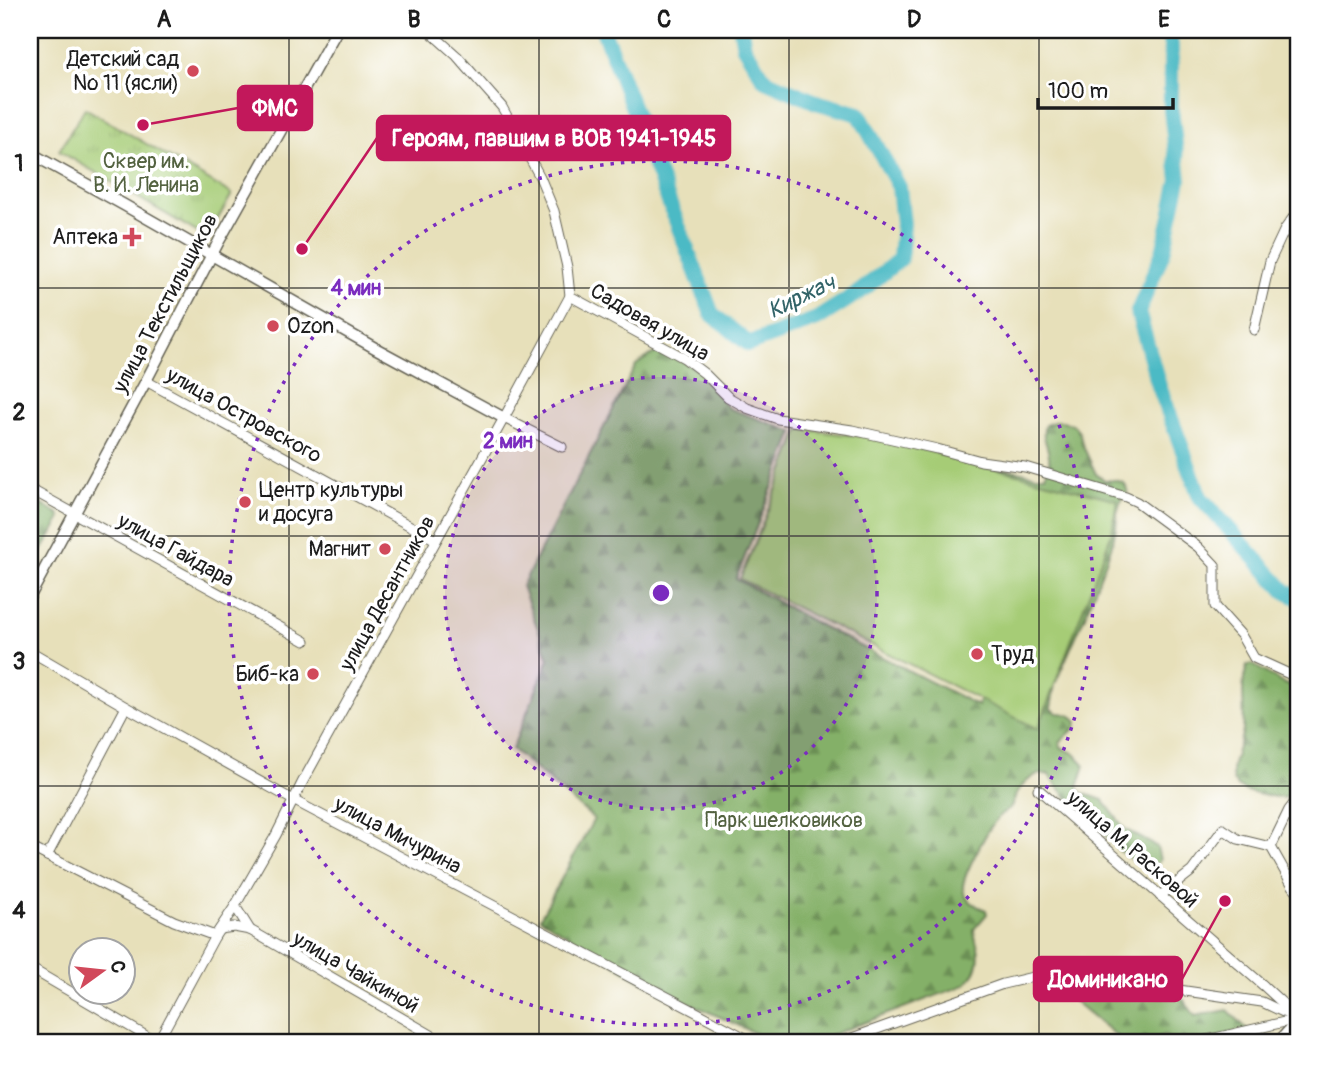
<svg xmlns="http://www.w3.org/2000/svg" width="1328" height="1073" viewBox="0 0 1328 1073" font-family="Pangolin,sans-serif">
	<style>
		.grass { fill: url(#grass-tufts); stroke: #617449; stroke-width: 2 }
		.forest { fill: url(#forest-firs); stroke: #506642; stroke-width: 2 }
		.pitch { fill: #a6cc76; stroke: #617449; stroke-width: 2 }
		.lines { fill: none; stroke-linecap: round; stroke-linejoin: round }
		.river { stroke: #4cbac5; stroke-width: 16 }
		.minor-casing { stroke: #636153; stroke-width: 11 }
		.tertiary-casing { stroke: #636153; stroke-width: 13 }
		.minor { stroke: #fff; stroke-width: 9 }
		.tertiary { stroke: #fff; stroke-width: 10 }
		.grid { fill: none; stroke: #1c1c1c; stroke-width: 2; stroke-opacity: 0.55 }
		.ring { fill: none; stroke: #7b2cbf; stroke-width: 3.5; stroke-dasharray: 3.5 7 }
		.poi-dot { fill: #d1495b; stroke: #fff; stroke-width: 2.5 }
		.labels { text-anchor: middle; stroke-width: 7; stroke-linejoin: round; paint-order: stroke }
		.poi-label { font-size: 21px; fill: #1c1c1c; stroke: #fff; text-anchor: end }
		.park-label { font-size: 21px; fill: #536240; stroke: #fff }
		.street-label { font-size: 21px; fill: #1c1c1c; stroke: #fff }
		.water-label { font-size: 23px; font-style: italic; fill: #326368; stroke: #fff }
		.centre { fill: #7b2cbf; stroke: #fff; stroke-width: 3.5 }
		.ring-label { font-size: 21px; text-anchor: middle; font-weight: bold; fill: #7b2cbf; stroke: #fff; stroke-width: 7; stroke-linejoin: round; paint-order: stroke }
		.leader { fill: none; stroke: #c2185b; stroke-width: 2.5 }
		.callout-dot { fill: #c2185b; stroke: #fff; stroke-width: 2.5 }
		.callout { fill: #c2185b; stroke: #c2185b; stroke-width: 2.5 }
		.callout-label { font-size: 23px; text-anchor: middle; font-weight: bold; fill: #fff }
		.neatline { fill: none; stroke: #1c1c1c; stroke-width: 2.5 }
		.grid-label { font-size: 23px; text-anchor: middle; font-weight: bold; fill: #1c1c1c }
	</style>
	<defs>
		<pattern id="grass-tufts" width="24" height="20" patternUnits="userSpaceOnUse" patternTransform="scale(1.75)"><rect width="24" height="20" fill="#a6cc76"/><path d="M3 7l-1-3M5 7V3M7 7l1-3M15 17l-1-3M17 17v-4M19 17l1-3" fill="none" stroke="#8eaf66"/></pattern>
		<pattern id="forest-firs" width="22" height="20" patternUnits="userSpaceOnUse" patternTransform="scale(1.75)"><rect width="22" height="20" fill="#84b067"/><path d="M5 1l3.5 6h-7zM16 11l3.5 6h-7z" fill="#6b8e54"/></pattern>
	</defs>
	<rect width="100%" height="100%" fill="#fff"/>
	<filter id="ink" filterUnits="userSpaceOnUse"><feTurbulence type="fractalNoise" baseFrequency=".0143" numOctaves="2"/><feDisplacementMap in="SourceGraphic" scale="14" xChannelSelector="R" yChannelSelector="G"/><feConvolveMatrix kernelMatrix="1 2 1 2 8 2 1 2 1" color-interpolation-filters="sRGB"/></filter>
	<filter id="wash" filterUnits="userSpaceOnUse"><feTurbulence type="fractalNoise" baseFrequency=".00686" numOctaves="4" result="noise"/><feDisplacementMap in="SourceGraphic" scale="28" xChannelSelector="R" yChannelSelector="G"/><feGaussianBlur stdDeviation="1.57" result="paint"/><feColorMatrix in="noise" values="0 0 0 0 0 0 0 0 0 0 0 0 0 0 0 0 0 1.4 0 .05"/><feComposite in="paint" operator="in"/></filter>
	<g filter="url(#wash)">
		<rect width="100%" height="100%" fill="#e7e0ba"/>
		<path class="grass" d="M 85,108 L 232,194 L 207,238 L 59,151 Z"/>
		<g class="forest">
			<path d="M 662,348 L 700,372 L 728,408 L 794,432 L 736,579 L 821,626 L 978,706 L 979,701 L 952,457 L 1035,475 L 1045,475 C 1057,452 1039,442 1045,425 L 1057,421 L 1063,421 L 1075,426 L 1080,434 L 1082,444 L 1096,474 L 1105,480 L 1115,480 L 1124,483 L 1128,491 L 1120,503 L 1117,513 L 1116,528 L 1111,548 L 1084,618 L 1055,684 L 1051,708 L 1057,713 C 1065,713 1074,714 1077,723 L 1075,728 L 1060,742 L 1061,747 L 1075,754 L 1085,765 L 1078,787 L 1080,792 L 1103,800 L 1125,829 L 1157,847 L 1160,860 L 1157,864 C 1123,869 1108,834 1087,814 C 1082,809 1075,805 1070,800 C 1062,792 1055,783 1048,774 C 1041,774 1037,774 1032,777 C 1026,782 1020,787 1017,793 C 1014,798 1013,804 1010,808 C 1006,812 1000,814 997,819 C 988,828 962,877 963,888 C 964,900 977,907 986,910 L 987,914 L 974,929 C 974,936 976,940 978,947 C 981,963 976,974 965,985 L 818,1040 L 759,1035 L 642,981 L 540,918 L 594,819 L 512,749 L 549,659 L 522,586 L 636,365 Z"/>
			<path d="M 30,498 L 59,514 L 61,518 L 30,572 Z"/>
			<path d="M 1252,664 L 1282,683 L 1298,688 L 1298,777 L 1285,798 C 1272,796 1241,795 1234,782 C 1227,769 1241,744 1243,730 C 1246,706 1239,690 1247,666 Z"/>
			<path d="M 1052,983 L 1183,999 L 1195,1016 L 1228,1010 L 1253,1035 L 1247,1043 L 1173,1043 L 1164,1035 L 1146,1043 L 1125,1043 Z"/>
		</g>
		<path class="pitch" d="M 800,429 L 858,436 L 860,433 L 1117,500 L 1112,532 L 1038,729 L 740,579 L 757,538 Z"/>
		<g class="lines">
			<g class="river">
				<path d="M 603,30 L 712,314 L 749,344 L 817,319 L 861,291 L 900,259 L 903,224 L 899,187 L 859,114 L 816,102 L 765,80 L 744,47 L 741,30"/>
				<path d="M 1168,30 L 1171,46 L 1171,109 L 1179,180 L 1163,252 L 1138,312 L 1159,386 L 1200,497 L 1285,591 L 1298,598"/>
			</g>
		</g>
	</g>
	<g filter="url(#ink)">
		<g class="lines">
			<defs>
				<g id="minor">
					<path d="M 428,30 L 457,56 L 502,107 L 540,177 L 554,211 L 567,267 L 570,296 L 684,358 L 705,374 L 728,397 L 747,408 L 778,419 L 852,430 L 937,449 L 981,461 L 1025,467 L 1126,497 L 1137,502 L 1198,547 L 1215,565 L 1215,606 L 1241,635 L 1254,658 L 1298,678"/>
					<path d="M 1254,330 L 1270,261 L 1285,229 L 1298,211"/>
					<path d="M 146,381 L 436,540"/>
					<path d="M 504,418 L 562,447"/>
					<path d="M 30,489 L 305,641"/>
					<path d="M 30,651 L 126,707 L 293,800 L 755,1043"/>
					<path d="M 1038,789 L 1264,986 L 1292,1012"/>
					<path d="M 30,847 L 174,921 L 215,936"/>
					<path d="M 1271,847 L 1289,810 L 1298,798"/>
					<path d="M 47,856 L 126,707"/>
					<path d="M 1160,896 L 1192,871 L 1223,829 L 1238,839 L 1271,847 L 1293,886 L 1298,892"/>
					<path d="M 235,906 L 250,930 L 445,1043"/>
					<path d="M 220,929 L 234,927 L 250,930"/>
					<path d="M 30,968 L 158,1043"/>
					<path d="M 157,1043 L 215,936 L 235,906 L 276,835 L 302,783 L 504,418 L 570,296"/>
					<path d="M 838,1043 L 1003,984 L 1054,972 L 1262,1002 L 1298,1019"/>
					<path d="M 1193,1043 L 1298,1019"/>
				</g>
				<g id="tertiary">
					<path d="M 30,153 L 124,205 L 375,348 L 504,418"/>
					<path d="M 30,596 L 146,381 L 219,241 L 337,30"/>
					<path d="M 1278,1043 L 1298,1020"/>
				</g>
			</defs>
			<use href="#minor" class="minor-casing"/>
			<use href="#tertiary" class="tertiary-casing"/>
			<use href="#minor" class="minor"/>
			<use href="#tertiary" class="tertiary"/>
		</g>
	</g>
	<path class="grid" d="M 289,30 L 289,1043M 539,30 L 539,1043M 789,30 L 789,1043M 1039,30 L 1039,1043M 30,288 L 1298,288M 30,536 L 1298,536M 30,786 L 1298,786"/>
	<circle cx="661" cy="593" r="216" fill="#7b2cbf" fill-opacity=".12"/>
	<g class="ring">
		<circle cx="661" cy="593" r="216"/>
		<circle cx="661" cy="593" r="432"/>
	</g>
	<g class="poi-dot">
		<circle cx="193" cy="71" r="7"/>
		<path d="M128.5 226.5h7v7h7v7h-7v7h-7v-7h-7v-7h7z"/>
		<circle cx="273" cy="326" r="7"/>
		<circle cx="245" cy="502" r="7"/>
		<circle cx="385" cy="549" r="7"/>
		<circle cx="977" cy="654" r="7"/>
		<circle cx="313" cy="674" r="7"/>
	</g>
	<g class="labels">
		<g class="poi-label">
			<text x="179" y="66">Детский сад<tspan x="179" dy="24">№ 11 (ясли)</tspan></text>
			<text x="118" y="244">Аптека</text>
			<text x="287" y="333" text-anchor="start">Ozon</text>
			<text x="259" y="497" text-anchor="start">Центр культуры<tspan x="259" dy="24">и досуга</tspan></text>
			<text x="371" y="556">Магнит</text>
			<text x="991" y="661" text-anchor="start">Труд</text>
			<text x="299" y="681">Биб-ка</text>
		</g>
		<g class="park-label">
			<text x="146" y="168">Сквер им.<tspan x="146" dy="24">В. И. Ленина</tspan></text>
			<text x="784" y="827">Парк шелковиков</text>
		</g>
		<g class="street-label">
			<text transform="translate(165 303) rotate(-62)" y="7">улица Текстильщиков</text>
			<text transform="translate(650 322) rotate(30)" y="7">Садовая улица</text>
			<text transform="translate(244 415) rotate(29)" y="7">улица Островского</text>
			<text transform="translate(176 550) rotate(29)" y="7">улица Гайдара</text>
			<text transform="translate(387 593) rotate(-61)" y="7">улица Десантников</text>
			<text transform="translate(398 835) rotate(28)" y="7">улица Мичурина</text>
			<text transform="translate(1133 849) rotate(41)" y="7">улица М. Расковой</text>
			<text transform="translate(356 972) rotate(30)" y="7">улица Чайкиной</text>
		</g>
		<g class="water-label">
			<text transform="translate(801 296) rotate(-26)" y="8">Киржач</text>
		</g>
	</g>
	<circle cx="661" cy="593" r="10" class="centre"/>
	<g class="ring-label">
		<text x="356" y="295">4 мин</text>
		<text x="508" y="448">2 мин</text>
	</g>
	<path class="leader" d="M143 125L238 108M302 249L377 138M1225 901L1182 979"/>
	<g class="callout-dot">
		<circle cx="143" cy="125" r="7"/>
		<circle cx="302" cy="249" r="7"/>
		<circle cx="1225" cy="901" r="7"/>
	</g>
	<g class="callout">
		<rect x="238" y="86" width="74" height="44" rx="7"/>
		<rect x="377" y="116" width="353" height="44" rx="7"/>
		<rect x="1034" y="957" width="148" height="44" rx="7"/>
	</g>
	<g class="callout-label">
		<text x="275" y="116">ФМС</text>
		<text x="554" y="146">Героям, павшим в ВОВ 1941-1945</text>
		<text x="1108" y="987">Доминикано</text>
	</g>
	<rect width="1328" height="1073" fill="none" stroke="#fff" stroke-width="77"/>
	<g transform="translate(102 971) rotate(75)"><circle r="33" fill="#ffffff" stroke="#a4a4a4" stroke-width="2"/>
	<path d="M0-5L12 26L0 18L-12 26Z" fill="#d1495b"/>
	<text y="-10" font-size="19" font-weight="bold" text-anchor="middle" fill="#1c1c1c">С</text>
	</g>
	<path d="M1038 98v10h135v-10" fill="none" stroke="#1c1c1c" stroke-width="3.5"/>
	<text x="1048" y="98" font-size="21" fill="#1c1c1c" stroke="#ffffff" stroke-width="5" paint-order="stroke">100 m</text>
	<rect x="38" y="38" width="1252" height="996" class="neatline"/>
	<g class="grid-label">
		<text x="164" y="27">A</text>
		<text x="414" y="27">B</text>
		<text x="664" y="27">C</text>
		<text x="914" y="27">D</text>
		<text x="1164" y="27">E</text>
		<text x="19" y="171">1</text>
		<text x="19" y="420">2</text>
		<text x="19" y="669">3</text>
		<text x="19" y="918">4</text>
	</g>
</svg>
